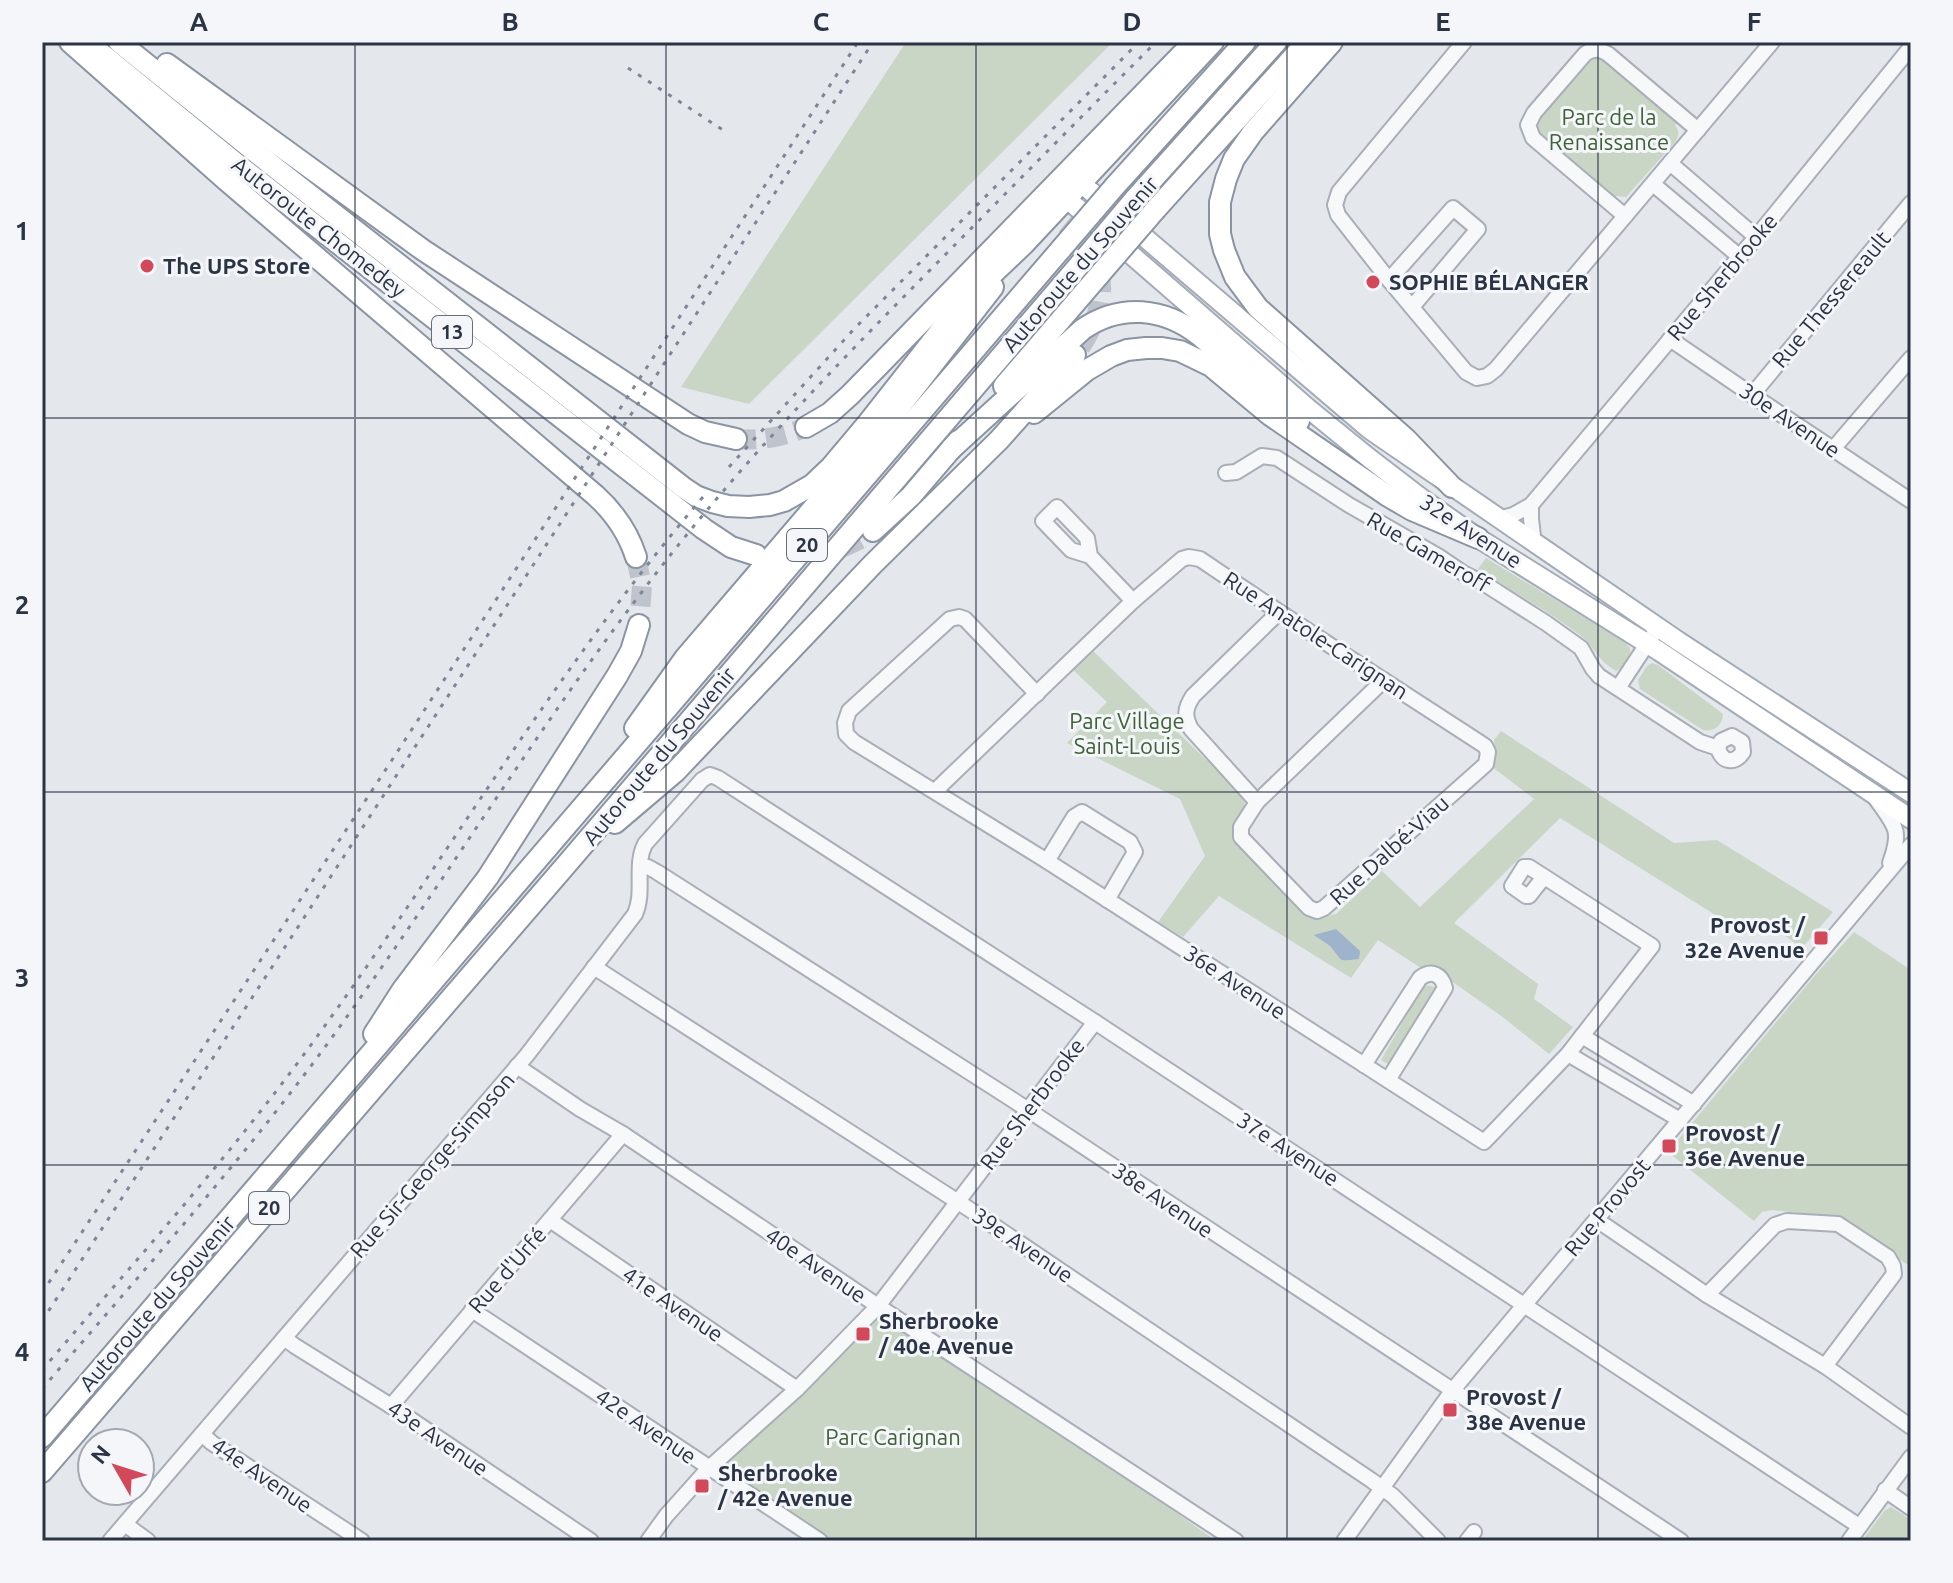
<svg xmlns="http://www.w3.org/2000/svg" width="1953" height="1583" viewBox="0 0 1953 1583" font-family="Ubuntu,sans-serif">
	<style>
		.green { fill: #c9d6c5 }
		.water { fill: #9fb4cc }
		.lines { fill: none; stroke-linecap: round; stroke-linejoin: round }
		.highway-tunnel { stroke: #bfc3cb; stroke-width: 20; stroke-dasharray: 20 10; stroke-linecap: butt }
		.minor-casing { stroke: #a9aeb7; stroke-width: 18 }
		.major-casing { stroke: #a3abb8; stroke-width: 22 }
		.highway-casing { stroke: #8b94a3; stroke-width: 24 }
		.minor { stroke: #f7f8fa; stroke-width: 14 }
		.major { stroke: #fff; stroke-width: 18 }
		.highway { stroke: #fff; stroke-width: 20 }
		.rail { stroke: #7d8696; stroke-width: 3; stroke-dasharray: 4 8; stroke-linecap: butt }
		.highway-bridge-casing { stroke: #8b94a3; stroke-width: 24; stroke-linecap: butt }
		.highway-bridge { stroke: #fff; stroke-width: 20 }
		.grid { fill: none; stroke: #2b3445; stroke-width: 2; stroke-opacity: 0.55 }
		.poi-dot { fill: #d1495b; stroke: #f4f6f9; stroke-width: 3 }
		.labels { text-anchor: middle; stroke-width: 6; stroke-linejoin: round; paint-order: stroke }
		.shield { fill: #f4f6f9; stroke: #676e7b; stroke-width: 2 }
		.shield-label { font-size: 20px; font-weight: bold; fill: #2b3445 }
		.park-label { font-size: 22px; fill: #3f6138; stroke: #f4f6f9 }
		.street-label { font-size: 22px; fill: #2b3445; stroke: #f4f6f9 }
		.poi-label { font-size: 22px; font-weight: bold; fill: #2b3445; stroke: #f4f6f9; text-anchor: start }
		.neatline { fill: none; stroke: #2b3445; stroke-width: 3 }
		.grid-label { font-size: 26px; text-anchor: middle; font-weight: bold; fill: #2b3445 }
	</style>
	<rect width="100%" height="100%" fill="#e4e7ec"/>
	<g class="green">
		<path d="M 906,42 L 1113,42 L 749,404 L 681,387 Z"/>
		<path d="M 1595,57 L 1601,59 L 1677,123 L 1675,125 C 1680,132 1679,135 1675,142 L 1626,197 L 1616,196 L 1614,197 L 1538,133 L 1535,127 L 1539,119 Z"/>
		<path d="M 1486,558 L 1625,642 L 1630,648 L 1630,653 L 1622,667 L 1616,671 C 1597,660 1595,647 1580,635 C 1548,611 1512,591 1478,569 Z"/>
		<path d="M 1092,650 L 1245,797 L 1244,809 L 1234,828 L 1238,843 L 1306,914 L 1322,917 L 1336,914 L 1382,871 L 1420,907 L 1534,799 L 1491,766 L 1495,756 L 1494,740 L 1501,731 L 1674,843 L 1717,840 L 1833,912 L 1802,948 L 1760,918 L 1746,934 L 1560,818 L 1454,923 L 1538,984 L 1534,999 L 1573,1027 L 1549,1054 L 1500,1015 L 1451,981 L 1430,967 L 1421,968 L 1378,940 L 1351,978 L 1219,896 L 1183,937 L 1158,922 L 1205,856 L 1180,799 L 1067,743 L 1107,702 L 1072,669 Z"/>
		<path d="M 1652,663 L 1658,665 L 1723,714 C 1722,726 1715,732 1703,730 L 1640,689 L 1638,680 L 1647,666 Z"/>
		<path d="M 1854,932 L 1911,970 L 1911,1267 L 1835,1217 L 1772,1210 L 1762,1212 L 1754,1221 L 1668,1152 L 1816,974 Z"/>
		<path d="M 1424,985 L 1436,987 L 1388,1064 L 1381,1060 Z"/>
		<path d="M 883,1304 L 1216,1541 L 821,1541 L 710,1469 Z"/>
		<path d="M 1891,1507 L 1911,1520 L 1911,1541 L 1862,1541 L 1884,1511 Z"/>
	</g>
	<path class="water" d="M 1336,929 L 1360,951 L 1359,959 C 1337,961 1344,963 1331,947 C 1327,943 1319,939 1314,935 Z"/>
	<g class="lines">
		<g class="highway-tunnel">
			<path d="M 1065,224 C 1114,263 1109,308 1075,355"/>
			<path d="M 736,439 C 761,441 783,437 806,427"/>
			<path d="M 636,557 L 642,586 L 639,625"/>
			<path d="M 783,559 C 817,558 845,550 873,531"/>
		</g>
		<defs>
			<g id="minor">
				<path d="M 1464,42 L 1339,192 L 1335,205 L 1338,215 L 1389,280 L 1466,372 L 1477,378 L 1487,376 L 1496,369 L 1772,42"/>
				<path d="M 1670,163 L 1756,237"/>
				<path d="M 1653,184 L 1740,257"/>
				<path d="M 1625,216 L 1533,138 L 1528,125 L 1534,113 L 1585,54 C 1593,48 1599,49 1608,54 L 1698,130"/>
				<path d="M 1389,280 L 1453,208 L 1478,229 L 1412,307"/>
				<path d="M 1670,339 L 1752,395 L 1911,501"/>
				<path d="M 1752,395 L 1911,203"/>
				<path d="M 1833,449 L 1911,358"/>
				<path d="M 1226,473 L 1236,472 L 1262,456 L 1277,458 L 1349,505 L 1438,556 L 1463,573 L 1485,584 L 1546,623 L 1581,648 L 1593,669 L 1599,676 L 1700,742 L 1718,748 C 1722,763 1735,764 1743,752 L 1742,742 L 1732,736 L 1721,741 L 1718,748"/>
				<path d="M 1531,505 L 1531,519 L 1534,544"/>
				<path d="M 1498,519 L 1513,515 L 1531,505 L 1762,230 L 1911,47"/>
				<path d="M 1090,556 L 1071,550 L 1043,521 L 1057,507 L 1087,538 L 1090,556 L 1133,601"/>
				<path d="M 1618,688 L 1653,635"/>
				<path d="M 1037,694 L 965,619 L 959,617 L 950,619 L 849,711 L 845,723 L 846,734 L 854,742 L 1047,861 L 1484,1142 L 1568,1054 L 1652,946 L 1529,867 L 1524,867 L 1512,886 L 1526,896 L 1529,896 L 1544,877"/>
				<path d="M 935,791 L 1133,601 L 1182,559 L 1189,557 L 1200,559 C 1294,623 1390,684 1485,746 L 1488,752 L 1486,764 L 1324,908 L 1317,911 L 1309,908 L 1241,837 L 1241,827 L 1257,802 L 1384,680"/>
				<path d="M 1876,799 C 1896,827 1902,830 1890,863"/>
				<path d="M 1257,802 L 1191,729 C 1184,716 1185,708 1193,696 L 1278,613"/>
				<path d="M 1047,861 L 1074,817 L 1082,812 L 1130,842 L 1135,852 L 1107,900"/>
				<path d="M 641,867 L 648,867 L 657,872 L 1013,1100 L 1681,1541"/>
				<path d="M 594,967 L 969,1209 L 1371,1480 L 1393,1496 L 1438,1541"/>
				<path d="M 1582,1036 L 1694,1104"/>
				<path d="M 1568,1054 L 1680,1120"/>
				<path d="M 1364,1065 L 1420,978 C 1432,969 1442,975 1445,988 L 1388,1080"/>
				<path d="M 517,1066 L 580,1109 L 623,1134 L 878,1306 L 1236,1541"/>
				<path d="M 550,1220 L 797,1389"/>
				<path d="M 1597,1220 L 1707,1295 L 1825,1366 L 1911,1427"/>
				<path d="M 1707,1295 L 1775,1225 L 1787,1221 L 1838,1224 L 1888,1257 L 1893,1266 L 1894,1274 L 1825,1366"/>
				<path d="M 472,1310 L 820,1541"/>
				<path d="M 284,1338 L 295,1346 L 391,1406 L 591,1541"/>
				<path d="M 391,1406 L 623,1134"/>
				<path d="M 202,1434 L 212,1443 L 362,1541"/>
				<path d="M 1885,1490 L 1911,1508"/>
				<path d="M 125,1524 L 148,1541"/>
				<path d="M 110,1541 L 527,1055 L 635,914 C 645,892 634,865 645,844 L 702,780 L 710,775 L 718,778 L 1095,1022 L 1859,1526"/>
				<path d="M 648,1541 L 666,1516 L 708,1469 L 797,1389 L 878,1306 L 1095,1022"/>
				<path d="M 1344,1541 L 1452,1391 L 1911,845"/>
				<path d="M 1467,1541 L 1474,1532"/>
				<path d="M 1849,1541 L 1911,1457"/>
			</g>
			<g id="major">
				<path d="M 1081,183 L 1369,429 L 1678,641 L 1911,793"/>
				<path d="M 1066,198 L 1310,410 L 1369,458 L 1421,498 L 1478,538 L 1659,651 L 1911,819"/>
			</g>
			<g id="highway">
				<path d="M 70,42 L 226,180 L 595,495 C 615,513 628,532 636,557"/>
				<path d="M 87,42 L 238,165 L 704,529 L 731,547 L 756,555"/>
				<path d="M 119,42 L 278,170 L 684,488 L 696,496 L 712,502 L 728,506 L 749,507 L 770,505 L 784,501 L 812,485 L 831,467 L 868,423 L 964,301 L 1024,244 L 1213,42"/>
				<path d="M 1332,42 L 1253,132 L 1234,159 L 1226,179 L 1220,202 L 1220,234 L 1224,250 L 1235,277 L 1258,308 L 1406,439 L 1452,487"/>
				<path d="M 167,64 L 423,250 L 688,424 L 705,432 L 736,439"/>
				<path d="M 1115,186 L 1245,42"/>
				<path d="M 1135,199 L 1276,42"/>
				<path d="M 1156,209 L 1307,42"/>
				<path d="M 1004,386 L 1100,274"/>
				<path d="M 1034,413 L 1087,370 L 1111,356 L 1127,350 L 1146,348 L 1162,348 L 1180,351 L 1211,366 L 1270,415 L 1388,496 L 1412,510 L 1478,538"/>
				<path d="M 806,427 L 830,413 L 850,395 L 1194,42"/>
				<path d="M 951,449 L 1083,329 C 1121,303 1164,308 1199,335 L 1299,421"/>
				<path d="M 873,531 L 911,496 L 958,441"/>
				<path d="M 635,728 L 685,658 L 894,414 L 993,287"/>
				<path d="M 615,823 L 675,772 L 873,564 L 999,440 L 1075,355"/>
				<path d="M 374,1034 L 403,989 L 488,877 L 617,676 L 631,651 L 639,625"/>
				<path d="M 42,1437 L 1061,249"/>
				<path d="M 42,1472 L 566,865 L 1081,263"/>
			</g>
		</defs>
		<use href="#minor" class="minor-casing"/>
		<use href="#major" class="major-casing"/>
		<use href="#highway" class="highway-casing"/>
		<use href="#minor" class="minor"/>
		<use href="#major" class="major"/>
		<use href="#highway" class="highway"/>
		<g class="rail">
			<path d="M 628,68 L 726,132"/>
			<path d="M 729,467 L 854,329 L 1139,42"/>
			<path d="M 42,1293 L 392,760 L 858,42"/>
			<path d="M 42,1321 L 873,42"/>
			<path d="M 42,1370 C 131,1266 223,1164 305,1053 C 440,870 554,671 703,497"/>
			<path d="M 42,1389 C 141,1273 244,1159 333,1036 C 449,876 550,707 672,553 C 754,450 846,355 939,261 C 1011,188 1083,115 1156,42"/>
		</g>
		<defs>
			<g id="highway-bridge">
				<path d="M 1061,249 L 1115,186"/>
				<path d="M 1081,263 L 1135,199"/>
				<path d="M 1100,274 L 1156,209"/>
			</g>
		</defs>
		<use href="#highway-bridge" class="highway-bridge-casing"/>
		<use href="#highway-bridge" class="highway-bridge"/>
	</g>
	<path class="grid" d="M 355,42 L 355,1541M 666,42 L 666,1541M 976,42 L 976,1541M 1287,42 L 1287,1541M 1598,42 L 1598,1541M 42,418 L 1911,418M 42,792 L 1911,792M 42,1165 L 1911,1165"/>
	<g class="poi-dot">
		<circle cx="147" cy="266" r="8"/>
		<circle cx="1373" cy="282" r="8"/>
		<rect x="1813" y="930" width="16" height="16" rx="4"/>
		<rect x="1661" y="1138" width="16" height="16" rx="4"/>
		<rect x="855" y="1326" width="16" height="16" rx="4"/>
		<rect x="1442" y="1402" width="16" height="16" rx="4"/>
		<rect x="694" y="1478" width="16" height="16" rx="4"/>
	</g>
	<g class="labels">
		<g class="shield">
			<rect x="432" y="316" width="40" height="32" rx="6"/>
			<rect x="787" y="529" width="40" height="32" rx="6"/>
			<rect x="249" y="1192" width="40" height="32" rx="6"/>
		</g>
		<g class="shield-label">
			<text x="452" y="339">13</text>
			<text x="807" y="552">20</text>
			<text x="269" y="1215">20</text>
		</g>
		<g class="park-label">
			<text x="1609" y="125">Parc de la<tspan x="1609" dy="25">Renaissance</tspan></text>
			<text x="1127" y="729">Parc Village<tspan x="1127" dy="25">Saint-Louis</tspan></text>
			<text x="893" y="1445">Parc Carignan</text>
		</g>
		<g class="street-label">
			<text transform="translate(319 227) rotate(38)" y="8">Autoroute Chomedey</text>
			<text transform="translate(1080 264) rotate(-49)" y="8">Autoroute du Souvenir</text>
			<text transform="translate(1722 277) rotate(-50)" y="8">Rue Sherbrooke</text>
			<text transform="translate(1831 299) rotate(-50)" y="8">Rue Thessereault</text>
			<text transform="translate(1790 420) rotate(34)" y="8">30e Avenue</text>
			<text transform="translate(1471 531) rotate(33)" y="8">32e Avenue</text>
			<text transform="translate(1429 552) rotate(30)" y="8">Rue Gameroff</text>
			<text transform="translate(1316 635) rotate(33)" y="8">Rue Anatole-Carignan</text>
			<text transform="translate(659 756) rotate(-50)" y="8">Autoroute du Souvenir</text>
			<text transform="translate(1389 850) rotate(-42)" y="8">Rue Dalbé-Viau</text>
			<text transform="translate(1235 982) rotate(33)" y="8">36e Avenue</text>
			<text transform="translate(1032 1104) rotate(-53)" y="8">Rue Sherbrooke</text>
			<text transform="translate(1288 1149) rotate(33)" y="8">37e Avenue</text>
			<text transform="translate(432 1165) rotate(-49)" y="8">Rue Sir-George-Simpson</text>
			<text transform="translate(1163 1200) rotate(34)" y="8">38e Avenue</text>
			<text transform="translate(1607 1207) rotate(-50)" y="8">Rue Provost</text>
			<text transform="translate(1023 1245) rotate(34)" y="8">39e Avenue</text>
			<text transform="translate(816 1265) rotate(34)" y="8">40e Avenue</text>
			<text transform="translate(507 1270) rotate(-49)" y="8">Rue d'Urfé</text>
			<text transform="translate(157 1303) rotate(-49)" y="8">Autoroute du Souvenir</text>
			<text transform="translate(673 1304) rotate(34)" y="8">41e Avenue</text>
			<text transform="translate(646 1426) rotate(34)" y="8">42e Avenue</text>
			<text transform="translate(438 1438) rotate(34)" y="8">43e Avenue</text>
			<text transform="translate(262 1475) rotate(34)" y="8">44e Avenue</text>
		</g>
		<g class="poi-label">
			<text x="163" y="274">The UPS Store</text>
			<text x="1389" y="290">SOPHIE BÉLANGER</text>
			<text x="1805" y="933" text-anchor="end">Provost /<tspan x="1805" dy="25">32e Avenue</tspan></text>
			<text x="1685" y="1141">Provost /<tspan x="1685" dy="25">36e Avenue</tspan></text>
			<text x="879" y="1329">Sherbrooke<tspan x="879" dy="25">/ 40e Avenue</tspan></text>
			<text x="1466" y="1405">Provost /<tspan x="1466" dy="25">38e Avenue</tspan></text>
			<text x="718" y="1481">Sherbrooke<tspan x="718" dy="25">/ 42e Avenue</tspan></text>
		</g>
	</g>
	<rect width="1953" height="1583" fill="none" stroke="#f4f6f9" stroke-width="88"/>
	<g transform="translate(116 1467) rotate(309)"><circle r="38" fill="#f4f6f9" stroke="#a4a8b1" stroke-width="2"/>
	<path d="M0-6L14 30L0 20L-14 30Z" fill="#d1495b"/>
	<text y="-12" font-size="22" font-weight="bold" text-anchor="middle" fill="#2b3445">N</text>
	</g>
	<rect x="44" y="44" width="1865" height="1495" class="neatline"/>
	<g class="grid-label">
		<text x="199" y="31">A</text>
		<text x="510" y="31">B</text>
		<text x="821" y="31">C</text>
		<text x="1132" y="31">D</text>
		<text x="1443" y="31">E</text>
		<text x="1754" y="31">F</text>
		<text x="22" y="240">1</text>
		<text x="22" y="614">2</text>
		<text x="22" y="987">3</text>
		<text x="22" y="1361">4</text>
	</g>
</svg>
